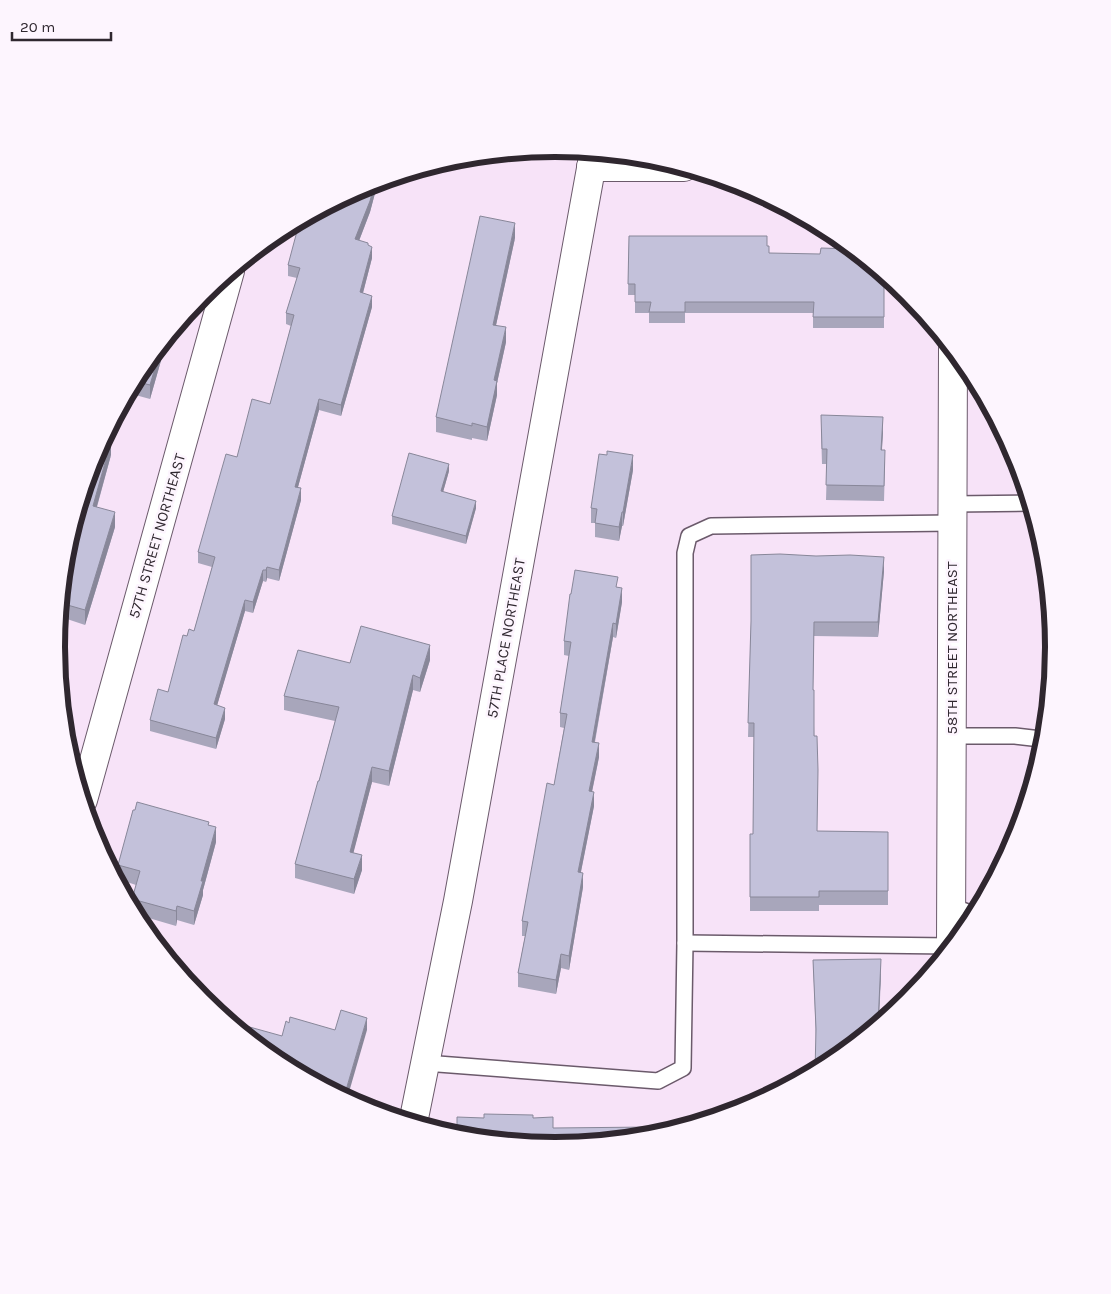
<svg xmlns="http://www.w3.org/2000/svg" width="1111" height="1294" viewBox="0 0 1111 1294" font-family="Karla,sans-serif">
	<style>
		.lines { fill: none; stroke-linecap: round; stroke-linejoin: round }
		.lane-casing { stroke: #6b5a6b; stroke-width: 18 }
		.street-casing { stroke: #6b5a6b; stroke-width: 30 }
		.lane { stroke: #fff; stroke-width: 15 }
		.street { stroke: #fff; stroke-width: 28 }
		.wall { fill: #a8a6bb }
		.shaded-wall { fill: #888799 }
		.building { fill: #c3c1da; stroke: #888799 }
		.labels { text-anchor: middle; stroke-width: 5; stroke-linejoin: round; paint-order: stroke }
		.street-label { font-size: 15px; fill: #2f272f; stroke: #fdf5fe }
		.rim { fill: none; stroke: #2f272f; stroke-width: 6 }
	</style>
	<rect width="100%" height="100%" fill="#f7e3f8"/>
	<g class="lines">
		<defs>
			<g id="lane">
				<path d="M 953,504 L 1031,503"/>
				<path d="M 952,736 L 1015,736 L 1041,739 L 1046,740"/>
				<path d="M 951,906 L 976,915"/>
				<path d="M 685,943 L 951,946"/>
				<path d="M 425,1063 L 658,1081 L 683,1068 L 685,943 L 685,553 L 689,536 L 711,526 L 953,523"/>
			</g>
			<g id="street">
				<path d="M 591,167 L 684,167"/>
				<path d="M 83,800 L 230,271"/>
				<path d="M 951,948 L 953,349"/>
				<path d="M 413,1123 L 458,901 L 594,152"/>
			</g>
		</defs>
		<use href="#lane" class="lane-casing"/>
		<use href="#street" class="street-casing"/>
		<use href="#lane" class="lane"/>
		<use href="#street" class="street"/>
	</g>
	<g class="wall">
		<path d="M 378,182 L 370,212 L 359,241 L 368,245 L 372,258 L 363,293 L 372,307 L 341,416 L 319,410 L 298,487 L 301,500 L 279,581 L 267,578 L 266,582 L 263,581 L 253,613 L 245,611 L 217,705 L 225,719 L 216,749 L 150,731 L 150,720 L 168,692 L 187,636 L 194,631 L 212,567 L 198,563 L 198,552 L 237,457 L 270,404 L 291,326 L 286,324 L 286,313 L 297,278 L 288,276 L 288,265 L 365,186 Z"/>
		<path d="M 629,236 L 767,246 L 769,253 L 884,274 L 884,328 L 813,328 L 813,313 L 685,313 L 685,323 L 649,323 L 649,313 L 635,313 L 635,295 L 628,295 Z"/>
		<path d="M 515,238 L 496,325 L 506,342 L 497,383 L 497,395 L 487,441 L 472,438 L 472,440 L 436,432 L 436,417 Z"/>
		<path d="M 168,336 L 150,399 L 128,393 L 141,369 Z"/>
		<path d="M 821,429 L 883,431 L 882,450 L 885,465 L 884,501 L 826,500 L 827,464 L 822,464 Z"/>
		<path d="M 111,455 L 97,507 L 115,527 L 85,625 L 64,618 L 56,645 L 66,549 Z"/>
		<path d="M 633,470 L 623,526 L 622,526 L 619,541 L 595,537 L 595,523 L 591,523 L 591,508 Z"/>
		<path d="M 449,471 L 443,492 L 476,508 L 466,544 L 392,524 L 392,516 Z"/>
		<path d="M 1046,563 L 1050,596 L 1046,589 Z"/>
		<path d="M 884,571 L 878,637 L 814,636 L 813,690 L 817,831 L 888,832 L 888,905 L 819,905 L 819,911 L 750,911 L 750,834 L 753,834 L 754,737 L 748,737 L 751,624 Z"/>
		<path d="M 618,587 L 622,602 L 616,638 L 613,637 L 595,742 L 599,757 L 592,792 L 594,806 L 581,872 L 583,887 L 569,970 L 561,968 L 556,994 L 518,987 L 518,973 L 525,936 L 522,936 L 522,921 L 554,785 L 564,728 L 560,727 L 560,713 L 569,656 L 564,655 L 564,641 Z"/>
		<path d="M 430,660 L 420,692 L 413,690 L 389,786 L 372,782 L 353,853 L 362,870 L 354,894 L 295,878 L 295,864 L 319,781 L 335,721 L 284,710 L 284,696 L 350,663 Z"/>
		<path d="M 1042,754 L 1031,791 L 1029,787 L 1029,760 Z"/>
		<path d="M 209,825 L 216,842 L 203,890 L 203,895 L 194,925 L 177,920 L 176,926 L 135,914 L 132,909 L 132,899 L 136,885 L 118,879 L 118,865 Z"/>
		<path d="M 813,960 L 881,974 L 879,1025 L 816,1041 Z"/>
	</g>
	<g class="shaded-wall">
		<path d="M 378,182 L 370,212 L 355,251 L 355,239 L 375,183 Z"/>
		<path d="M 515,223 L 515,238 L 493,339 L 493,325 Z"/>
		<path d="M 372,247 L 372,258 L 360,304 L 360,292 Z"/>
		<path d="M 372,296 L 372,307 L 341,416 L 341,405 Z"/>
		<path d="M 506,327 L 506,342 L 497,383 L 497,395 L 487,441 L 487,427 L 494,380 Z"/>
		<path d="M 168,336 L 150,399 L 150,385 L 162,344 Z"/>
		<path d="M 319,399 L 319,410 L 295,498 L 295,487 Z"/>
		<path d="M 883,417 L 883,431 L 881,464 L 881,450 Z"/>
		<path d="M 111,441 L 111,455 L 93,520 L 93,506 Z"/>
		<path d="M 633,455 L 633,470 L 623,526 L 623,512 Z"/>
		<path d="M 449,464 L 449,471 L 441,499 L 441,491 Z"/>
		<path d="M 301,488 L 301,500 L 279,581 L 279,570 Z"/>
		<path d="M 476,501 L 476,508 L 466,544 L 466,536 Z"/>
		<path d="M 115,512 L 115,527 L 85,625 L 85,610 Z"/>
		<path d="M 622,512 L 622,526 L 619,541 L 619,527 Z"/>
		<path d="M 884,557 L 884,571 L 878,637 L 878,622 Z"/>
		<path d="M 267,567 L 267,578 L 266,582 L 266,570 Z"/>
		<path d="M 263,570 L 263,581 L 253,613 L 253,602 Z"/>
		<path d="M 622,588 L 622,602 L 616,638 L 616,624 Z"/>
		<path d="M 245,600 L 245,611 L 214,716 L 214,704 Z"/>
		<path d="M 64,604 L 64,618 L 56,645 L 59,624 Z"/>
		<path d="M 613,623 L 613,637 L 592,756 L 592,742 Z"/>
		<path d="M 430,645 L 430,660 L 420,692 L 420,678 Z"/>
		<path d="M 413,675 L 413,690 L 389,786 L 389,771 Z"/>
		<path d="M 225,708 L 225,719 L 216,749 L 216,738 Z"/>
		<path d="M 599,743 L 599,757 L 589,806 L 589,791 Z"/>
		<path d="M 372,767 L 372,782 L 350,866 L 350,852 Z"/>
		<path d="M 594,792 L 594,806 L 578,886 L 578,872 Z"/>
		<path d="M 216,827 L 216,842 L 203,890 L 203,895 L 194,925 L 194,911 L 201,881 Z"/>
		<path d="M 362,855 L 362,870 L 354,894 L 354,879 Z"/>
		<path d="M 583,873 L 583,887 L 569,970 L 569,956 Z"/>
		<path d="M 177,906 L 177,920 L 176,926 L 176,911 Z"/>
		<path d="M 561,954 L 561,968 L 556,994 L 556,980 Z"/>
		<path d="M 881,959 L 881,974 L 878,1025 Z"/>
		<path d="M 367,1018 L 367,1030 L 347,1099 L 344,1097 Z"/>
	</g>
	<g class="building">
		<path d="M 375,183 L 370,201 L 355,239 L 368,243 L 368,245 L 372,247 L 360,292 L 372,296 L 341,405 L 319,399 L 295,487 L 301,488 L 279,570 L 267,567 L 266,570 L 263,570 L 253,602 L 245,600 L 214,704 L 225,708 L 216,738 L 150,720 L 158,689 L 168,692 L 183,635 L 187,636 L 189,629 L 194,631 L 215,557 L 198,552 L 226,454 L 237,457 L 252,399 L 270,404 L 294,315 L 286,313 L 300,268 L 288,265 L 300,220 L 365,186 Z"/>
		<path d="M 480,216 L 515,223 L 493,325 L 506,327 L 494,380 L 497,381 L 487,427 L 472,423 L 472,426 L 436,417 Z"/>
		<path d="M 629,236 L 767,236 L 767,246 L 769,246 L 769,253 L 820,254 L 821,248 L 853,249 L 884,274 L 884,317 L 813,317 L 814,302 L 685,302 L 685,312 L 649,312 L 651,302 L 635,302 L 635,284 L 628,284 Z"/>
		<path d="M 162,344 L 150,385 L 134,381 L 141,369 Z"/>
		<path d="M 821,415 L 883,417 L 881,450 L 885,450 L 884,486 L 826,485 L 827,449 L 822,449 Z"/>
		<path d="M 104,438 L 111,441 L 93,506 L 115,512 L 85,610 L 64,604 L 59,624 L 66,549 L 94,456 Z"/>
		<path d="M 607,451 L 633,455 L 623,512 L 622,512 L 619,527 L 595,523 L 597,509 L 591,508 L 599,454 L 607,455 Z"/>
		<path d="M 409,453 L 449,464 L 441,491 L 476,501 L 466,536 L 392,516 Z"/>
		<path d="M 780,554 L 816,556 L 850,555 L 884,557 L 878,622 L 814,622 L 813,690 L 814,690 L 814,736 L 817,736 L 818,770 L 817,831 L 888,832 L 888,891 L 819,891 L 819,897 L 750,897 L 750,834 L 753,834 L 754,723 L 748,723 L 751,621 L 751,555 Z"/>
		<path d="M 575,570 L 618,577 L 616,587 L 622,588 L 616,624 L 613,623 L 592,742 L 599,743 L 589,791 L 594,792 L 578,872 L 583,873 L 569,956 L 561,954 L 556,980 L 518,973 L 528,922 L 522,921 L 547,783 L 554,785 L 567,714 L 560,713 L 571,642 L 564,641 L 570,594 L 571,594 Z"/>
		<path d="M 361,626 L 430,645 L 420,678 L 413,675 L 389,771 L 372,767 L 350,852 L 362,855 L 354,879 L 295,864 L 318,781 L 319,781 L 339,707 L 284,696 L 298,650 L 350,663 Z"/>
		<path d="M 1042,754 L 1036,774 L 1029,760 Z"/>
		<path d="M 137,802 L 209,822 L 208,825 L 216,827 L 201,881 L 203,881 L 194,911 L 177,906 L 176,911 L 132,899 L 140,871 L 118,865 L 133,810 L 135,810 Z"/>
		<path d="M 881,959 L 878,1025 L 833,1062 L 815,1072 L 816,1029 L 813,960 Z"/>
		<path d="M 341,1010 L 367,1018 L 344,1097 L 278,1062 L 228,1021 L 282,1036 L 286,1021 L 289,1023 L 290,1017 L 335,1030 Z"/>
		<path d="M 484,1114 L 533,1115 L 533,1118 L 553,1117 L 553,1128 L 650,1127 L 650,1129 L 677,1129 L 653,1137 L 555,1146 L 457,1136 L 457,1117 L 484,1118 Z"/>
	</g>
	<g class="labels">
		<g class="street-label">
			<text transform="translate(157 536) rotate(-74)" y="5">57TH STREET NORTHEAST</text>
			<text transform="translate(506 638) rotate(-80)" y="5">57TH PLACE NORTHEAST</text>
			<text transform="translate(952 648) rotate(-90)" y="5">58TH STREET NORTHEAST</text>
		</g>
	</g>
	<path d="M0 0H1111V1294H0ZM65 647a490 490 0 1 1 980 0a490 490 0 1 1-980 0Z" fill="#fdf5fe" fill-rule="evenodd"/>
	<path class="rim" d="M65 647a490 490 0 1 1 980 0a490 490 0 1 1-980 0Z"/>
	<path d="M12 32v8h99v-8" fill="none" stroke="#2f272f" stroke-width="2.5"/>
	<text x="20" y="32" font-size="15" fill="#2f272f" stroke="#fdf5fe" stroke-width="4" paint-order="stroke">20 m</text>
</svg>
